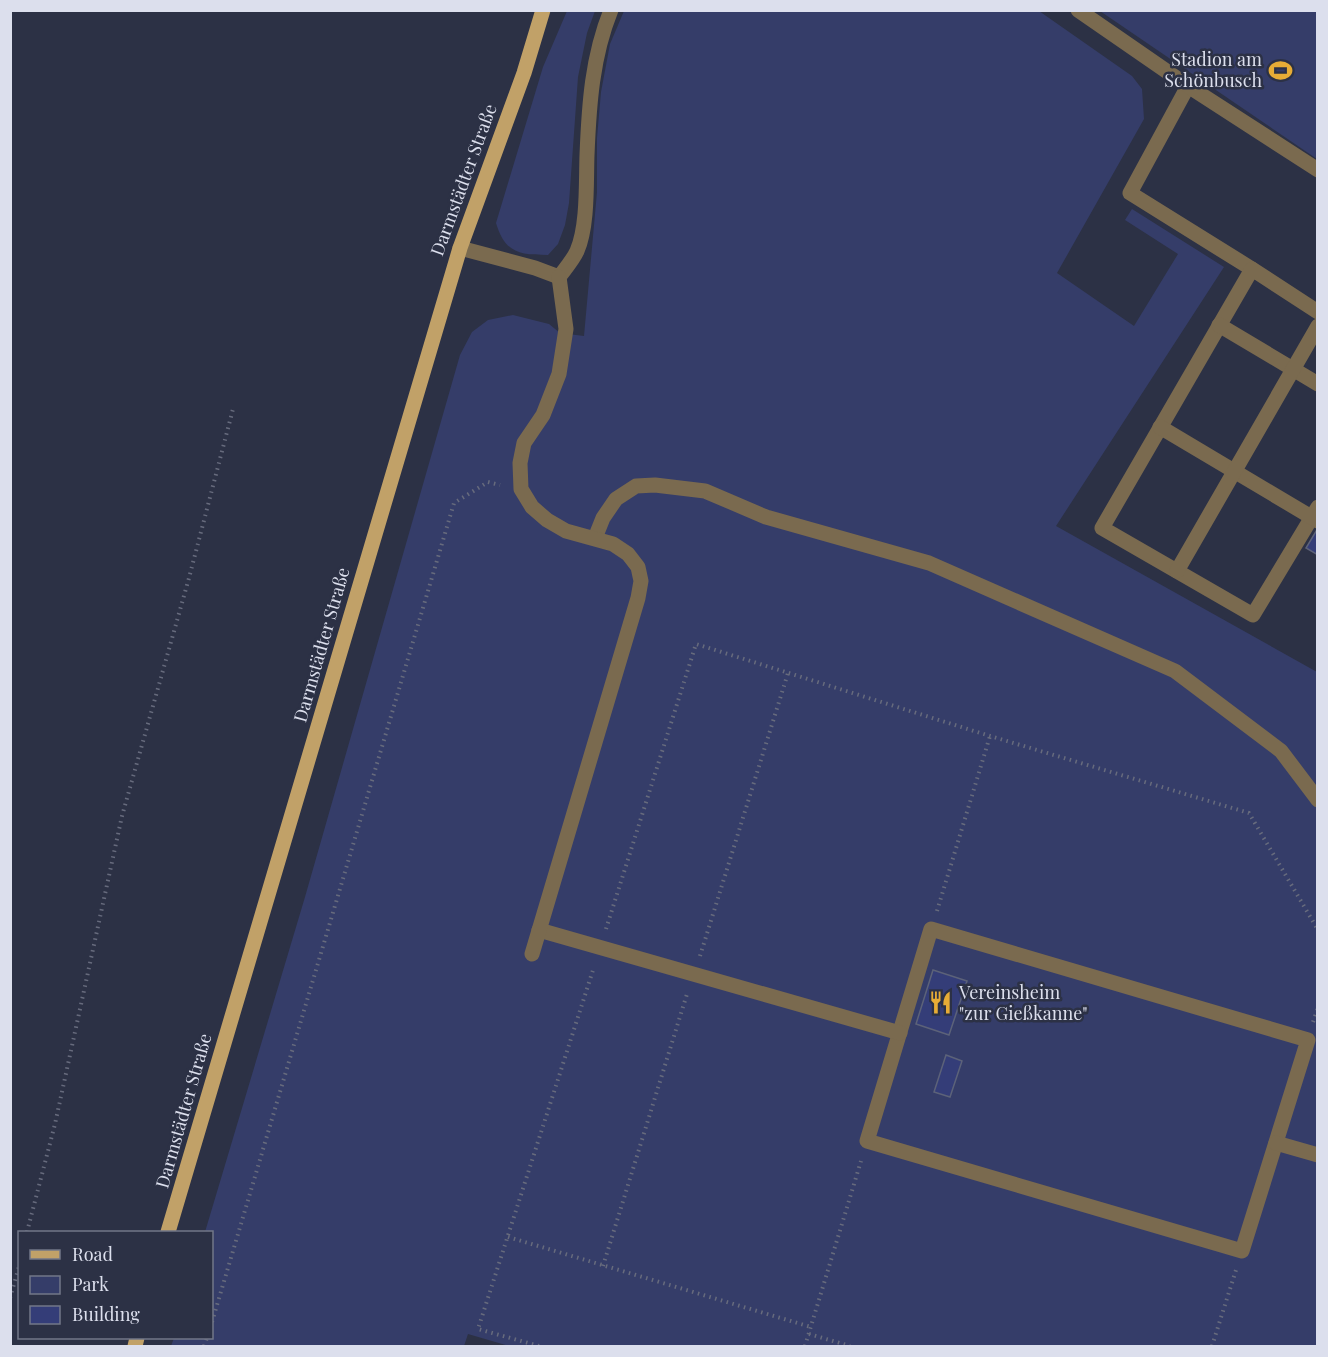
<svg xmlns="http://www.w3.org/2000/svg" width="1328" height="1357" viewBox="0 0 1328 1357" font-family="'Playfair Display',serif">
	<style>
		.green { fill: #353d69 }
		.building { fill: #343d78; stroke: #5c6279; stroke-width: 1.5 }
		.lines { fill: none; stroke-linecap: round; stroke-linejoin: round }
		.path { stroke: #676b7d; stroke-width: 4; stroke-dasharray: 1.5 4.5; stroke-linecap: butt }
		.minor { stroke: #7a6a4f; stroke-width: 15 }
		.major { stroke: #c1a168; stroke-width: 15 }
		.labels { text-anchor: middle; stroke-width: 5; stroke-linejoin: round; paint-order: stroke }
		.poi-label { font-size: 18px; fill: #dcdfed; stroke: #2c3145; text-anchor: end }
		.street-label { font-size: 18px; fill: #dcdfed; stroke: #2c3145 }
	</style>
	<rect width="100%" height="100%" fill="#2c3145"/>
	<g class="green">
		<path d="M 567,11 L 595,11 L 587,33 L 578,77 L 569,203 L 565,225 L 558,244 L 548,255 C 519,255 505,253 496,223 L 543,67 Z"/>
		<path d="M 624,11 L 1039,11 L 1132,76 L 1142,89 L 1144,119 L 1057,273 L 1134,326 L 1178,254 L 1125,220 L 1132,209 L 1224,267 L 1056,526 L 1317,672 L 1317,1346 L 509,1346 L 468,1334 L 464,1346 L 171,1346 L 174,1338 L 212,1338 L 212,1232 L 205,1232 L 305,897 L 460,355 L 472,332 L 488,320 L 513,315 L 549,324 L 560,333 L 584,336 L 597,192 L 597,138 L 601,92 L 610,44 Z"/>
		<path d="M 1100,11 L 1317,11 L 1317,159 Z"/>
	</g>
	<g class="building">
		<path d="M 1318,528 L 1318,555 L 1306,548 Z"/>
		<path d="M 933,970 L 967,981 L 949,1035 L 916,1024 Z"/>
		<path d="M 946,1055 L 962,1061 L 950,1097 L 934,1092 Z"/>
	</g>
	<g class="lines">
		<g class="path">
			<path d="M 937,911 L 990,736"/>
			<path d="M 606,929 L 696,644 L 990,736 L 1249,813 L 1318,930"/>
			<path d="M 700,956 L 788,673"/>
			<path d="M 1313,1022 L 1318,1008"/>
			<path d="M 27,1232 L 55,1124 L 122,816 L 189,578 L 233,409"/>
			<path d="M 508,1237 L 811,1327"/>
			<path d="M 603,1266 L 687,994"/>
			<path d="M 10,1298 L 20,1263"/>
			<path d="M 212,1322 L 454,503 L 488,482 L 500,485"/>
			<path d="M 809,1334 L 850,1346"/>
			<path d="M 204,1346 L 207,1338"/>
			<path d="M 539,1346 L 478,1329 L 594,967"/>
			<path d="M 805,1346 L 861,1161"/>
			<path d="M 1212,1346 L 1236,1270"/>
		</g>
		<g class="minor">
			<path d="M 1078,10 L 1188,86 L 1130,193 L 1252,269"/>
			<path d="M 1188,86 L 1318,170"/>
			<path d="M 460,248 L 535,268 L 559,277 C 565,269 573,260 577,251 C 588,226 586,182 587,155 C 589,105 592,57 611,10"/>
			<path d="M 1318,312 L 1252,269 L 1102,528 L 1253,615 L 1318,507"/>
			<path d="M 1219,325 L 1318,384"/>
			<path d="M 1160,427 L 1318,521"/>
			<path d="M 595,538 L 603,518 L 616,499 L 636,486 L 655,485 L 705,491 L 766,517 L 929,563 L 1175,671 L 1281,751 L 1318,800"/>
			<path d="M 1177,571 L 1318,326"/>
			<path d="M 931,929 L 1308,1040 L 1242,1251 L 867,1141 Z"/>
			<path d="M 539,930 L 900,1033"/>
			<path d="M 532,954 L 638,598 L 641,581 L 638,567 L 628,554 L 613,544 L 566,531 L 547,520 L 532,507 L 521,489 L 520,463 L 524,443 L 543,415 L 559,374 L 566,329 L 559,277"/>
			<path d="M 1276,1143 L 1318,1155"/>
		</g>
		<g class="major">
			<path d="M 168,1232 L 460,248 L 524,73 L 543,10"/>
			<path d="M 135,1346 L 137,1338"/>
		</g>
	</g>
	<defs>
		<symbol id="stadium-bare" viewBox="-9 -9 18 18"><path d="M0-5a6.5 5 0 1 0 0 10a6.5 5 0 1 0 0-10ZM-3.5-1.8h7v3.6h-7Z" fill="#e7ac36" stroke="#2c3145" stroke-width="2.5" paint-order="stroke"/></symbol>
		<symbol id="restaurant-bare" viewBox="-9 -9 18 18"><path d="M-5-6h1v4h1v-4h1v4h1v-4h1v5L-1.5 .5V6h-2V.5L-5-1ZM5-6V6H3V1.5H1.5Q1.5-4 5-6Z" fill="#e7ac36" stroke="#2c3145" stroke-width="2.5" paint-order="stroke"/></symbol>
	</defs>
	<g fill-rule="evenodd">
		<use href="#stadium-bare" x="1264" y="54" width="33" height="33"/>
		<use href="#restaurant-bare" x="924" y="986" width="33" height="33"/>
	</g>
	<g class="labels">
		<g class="poi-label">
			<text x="1262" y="66">Stadion am<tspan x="1262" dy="21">Schönbusch</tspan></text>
			<text x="959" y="999" text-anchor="start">Vereinsheim<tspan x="959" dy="21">"zur Gießkanne"</tspan></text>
		</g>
		<g class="street-label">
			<text transform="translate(464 180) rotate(-70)" y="6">Darmstädter Straße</text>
			<text transform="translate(322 645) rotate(-74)" y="6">Darmstädter Straße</text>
			<text transform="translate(184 1111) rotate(-74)" y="6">Darmstädter Straße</text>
		</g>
	</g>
	<rect width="1328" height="1357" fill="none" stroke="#dcdfed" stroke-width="24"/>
	<rect x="18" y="1231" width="195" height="108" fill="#2c3145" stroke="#727788" stroke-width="1.5"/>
	<rect x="30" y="1250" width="30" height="9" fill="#c1a168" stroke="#727788" stroke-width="1.5"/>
	<text x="72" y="1261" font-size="18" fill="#dcdfed">Road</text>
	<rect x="30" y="1276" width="30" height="18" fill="#353d69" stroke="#727788" stroke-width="1.5"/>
	<text x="72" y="1291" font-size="18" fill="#dcdfed">Park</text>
	<rect x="30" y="1306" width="30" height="18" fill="#343d78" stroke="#727788" stroke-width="1.5"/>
	<text x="72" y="1321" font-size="18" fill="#dcdfed">Building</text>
</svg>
